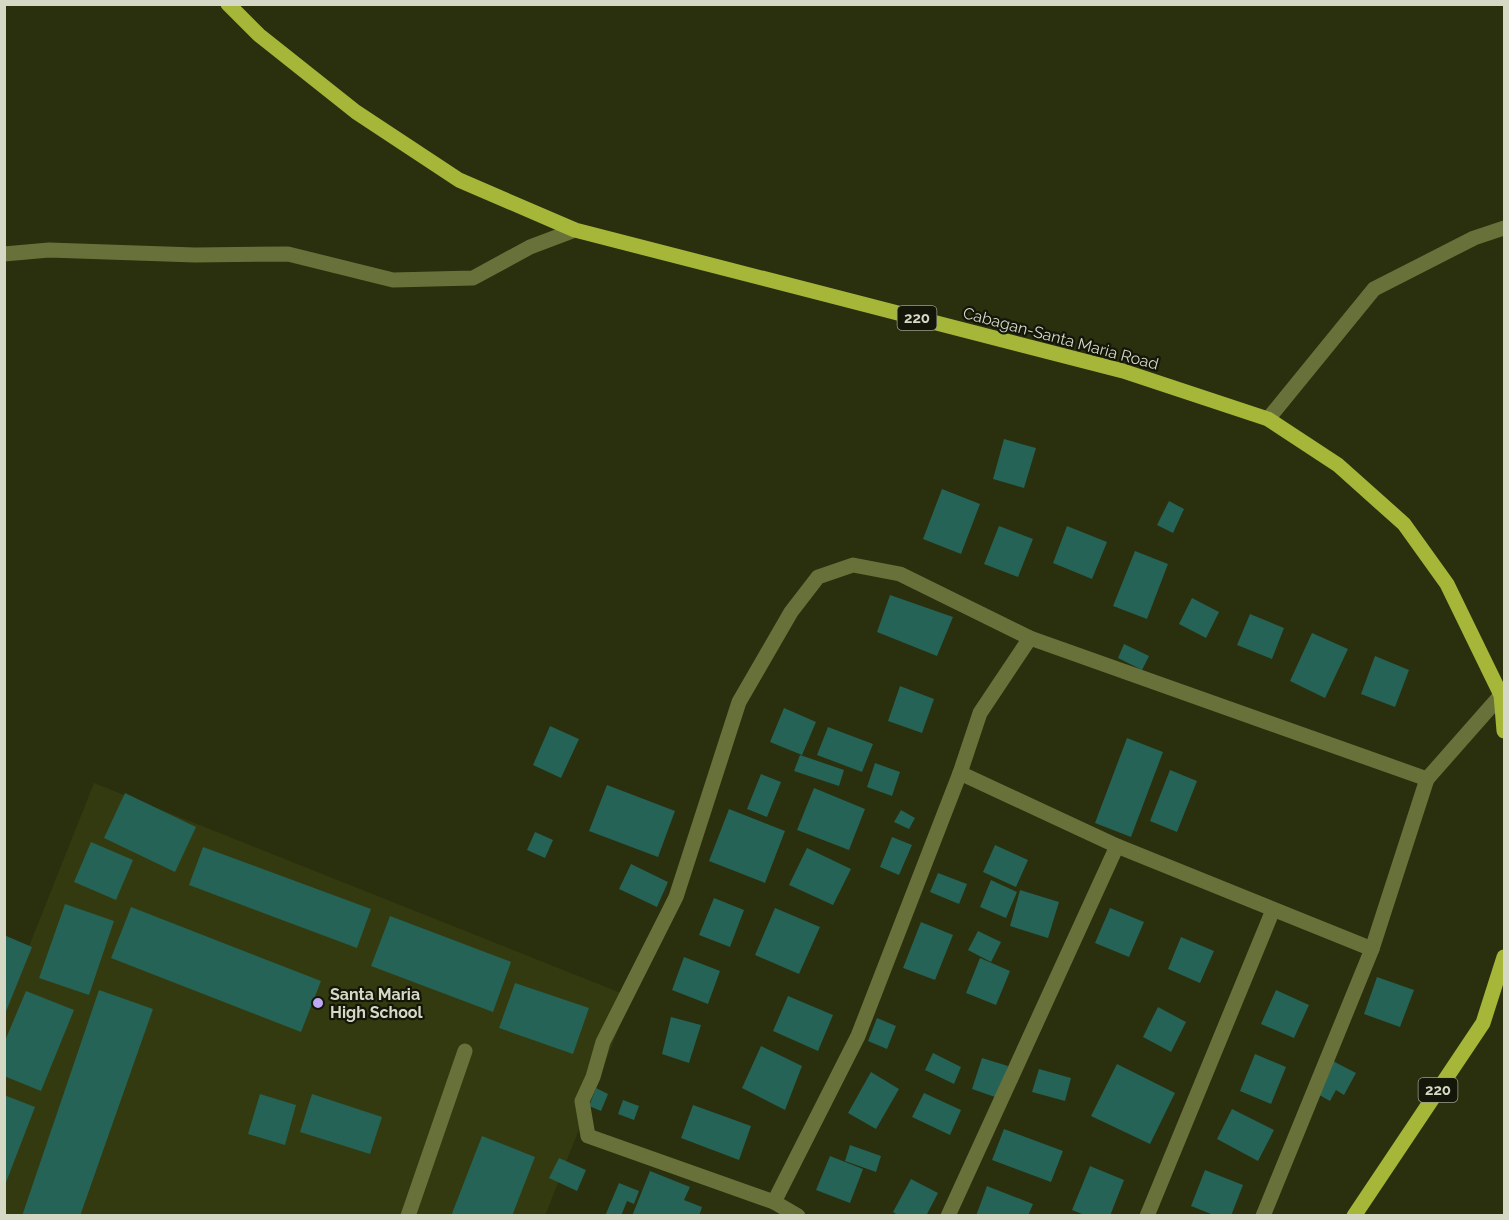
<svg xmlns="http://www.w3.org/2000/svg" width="1509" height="1220" viewBox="0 0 1509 1220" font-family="Raleway,sans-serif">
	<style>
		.built { fill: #343a0f }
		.building { fill: #246356 }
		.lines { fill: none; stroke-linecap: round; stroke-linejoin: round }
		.minor { stroke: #69713a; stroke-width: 15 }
		.major { stroke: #a5b638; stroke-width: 15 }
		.poi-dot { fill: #bea9f5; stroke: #131608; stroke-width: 2 }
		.labels { text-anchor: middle; stroke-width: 4.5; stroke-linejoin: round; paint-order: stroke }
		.shield { fill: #131608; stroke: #9a9e8c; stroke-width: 1.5 }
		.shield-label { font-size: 15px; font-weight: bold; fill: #d4d8c4 }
		.street-label { font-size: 16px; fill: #d4d8c4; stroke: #131608 }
		.poi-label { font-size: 16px; font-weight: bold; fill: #d4d8c4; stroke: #131608; text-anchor: start }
	</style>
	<rect width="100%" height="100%" fill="#2a2f0d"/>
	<path class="built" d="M 94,783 L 631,997 L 545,1216 L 5,1215 L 4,1009 Z"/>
	<g class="building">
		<path d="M 1004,439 L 1036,448 L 1024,488 L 993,479 Z"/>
		<path d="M 942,489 L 980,504 L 961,554 L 923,539 Z"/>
		<path d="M 1169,501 L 1184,509 L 1173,533 L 1157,525 Z"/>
		<path d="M 999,526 L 1033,539 L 1018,577 L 984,564 Z"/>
		<path d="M 1067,526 L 1107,542 L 1092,579 L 1053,563 Z"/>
		<path d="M 1135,551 L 1168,564 L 1147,619 L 1113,606 Z"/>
		<path d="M 890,595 L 953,617 L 937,656 L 877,632 Z"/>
		<path d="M 1192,598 L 1219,612 L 1206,638 L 1179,624 Z"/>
		<path d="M 1250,614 L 1284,628 L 1272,659 L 1237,645 Z"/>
		<path d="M 1312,633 L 1348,649 L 1325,698 L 1290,681 Z"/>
		<path d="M 1124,644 L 1149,656 L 1142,670 L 1118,658 Z"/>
		<path d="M 1375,656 L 1409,670 L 1395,707 L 1361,694 Z"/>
		<path d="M 900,686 L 934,699 L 922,733 L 888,721 Z"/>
		<path d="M 784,708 L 816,722 L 802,755 L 770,742 Z"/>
		<path d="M 550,726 L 579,739 L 561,778 L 533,765 Z"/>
		<path d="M 828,727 L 873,744 L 862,772 L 817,755 Z"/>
		<path d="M 1127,738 L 1163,752 L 1131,837 L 1095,823 Z"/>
		<path d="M 800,755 L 844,770 L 839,786 L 794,771 Z"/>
		<path d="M 875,763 L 900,772 L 892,796 L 867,787 Z"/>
		<path d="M 1170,770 L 1197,781 L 1177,832 L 1150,821 Z"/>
		<path d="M 761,774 L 781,782 L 767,817 L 747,809 Z"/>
		<path d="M 607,785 L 675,811 L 658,857 L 589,831 Z"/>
		<path d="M 814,788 L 865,809 L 849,850 L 797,830 Z"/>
		<path d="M 125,793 L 196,827 L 175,872 L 104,838 Z"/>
		<path d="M 729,809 L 785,831 L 765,883 L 709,861 Z"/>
		<path d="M 901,810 L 915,818 L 909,829 L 894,822 Z"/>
		<path d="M 535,832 L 553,840 L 545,858 L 527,850 Z"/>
		<path d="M 892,837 L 912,845 L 899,875 L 880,867 Z"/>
		<path d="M 91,842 L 133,860 L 116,900 L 74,882 Z"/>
		<path d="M 995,845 L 1028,860 L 1016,887 L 983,872 Z"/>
		<path d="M 203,847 L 371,909 L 357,948 L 189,885 Z"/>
		<path d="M 807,848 L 851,869 L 833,905 L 789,885 Z"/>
		<path d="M 631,864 L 668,882 L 657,907 L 619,889 Z"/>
		<path d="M 938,873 L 967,884 L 959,904 L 930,892 Z"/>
		<path d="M 991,880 L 1017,892 L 1006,918 L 980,907 Z"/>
		<path d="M 1020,890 L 1059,902 L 1048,938 L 1010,926 Z"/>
		<path d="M 714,898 L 744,910 L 730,947 L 699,935 Z"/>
		<path d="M 65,904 L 114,921 L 89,995 L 39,978 Z"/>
		<path d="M 131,907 L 321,981 L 301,1032 L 111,958 Z"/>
		<path d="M 775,908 L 820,927 L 799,974 L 755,955 Z"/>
		<path d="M 1110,908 L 1144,922 L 1129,957 L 1095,943 Z"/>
		<path d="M 390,916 L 511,962 L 493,1012 L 371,966 Z"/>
		<path d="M 921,922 L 953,935 L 935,980 L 903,968 Z"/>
		<path d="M 978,931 L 1001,942 L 991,962 L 968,950 Z"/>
		<path d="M 4,935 L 32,947 L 5,1014 L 4,1014 Z"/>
		<path d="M 1181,937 L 1214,951 L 1200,983 L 1168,969 Z"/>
		<path d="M 684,957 L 720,971 L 708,1004 L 672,990 Z"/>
		<path d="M 980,958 L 1010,971 L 996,1005 L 966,993 Z"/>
		<path d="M 1377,977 L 1414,990 L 1400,1027 L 1364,1014 Z"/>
		<path d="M 515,983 L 589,1008 L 573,1054 L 499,1028 Z"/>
		<path d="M 99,990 L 153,1009 L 80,1216 L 22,1216 Z"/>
		<path d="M 1276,990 L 1309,1005 L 1294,1038 L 1261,1024 Z"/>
		<path d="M 26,991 L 74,1010 L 41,1091 L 4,1076 L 4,1043 Z"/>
		<path d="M 788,996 L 833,1015 L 818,1051 L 773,1031 Z"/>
		<path d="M 1158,1007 L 1186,1022 L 1171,1052 L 1143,1037 Z"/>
		<path d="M 671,1017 L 701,1025 L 689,1063 L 662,1054 Z"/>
		<path d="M 877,1018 L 896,1026 L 887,1049 L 868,1041 Z"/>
		<path d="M 761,1046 L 802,1066 L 785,1110 L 742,1088 Z"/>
		<path d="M 933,1053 L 961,1067 L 954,1084 L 925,1070 Z"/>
		<path d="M 1255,1054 L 1286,1067 L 1271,1104 L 1240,1091 Z"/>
		<path d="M 982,1058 L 1008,1066 L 998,1098 L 972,1089 Z"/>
		<path d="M 1331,1060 L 1356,1073 L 1344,1095 L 1336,1090 L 1330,1101 L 1314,1092 Z"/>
		<path d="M 1117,1064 L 1175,1093 L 1150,1144 L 1091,1116 Z"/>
		<path d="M 1039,1069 L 1071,1078 L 1065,1101 L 1032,1092 Z"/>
		<path d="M 871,1072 L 899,1089 L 876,1129 L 848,1113 Z"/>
		<path d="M 596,1088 L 608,1094 L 601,1111 L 589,1106 Z"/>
		<path d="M 924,1093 L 961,1110 L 950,1135 L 912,1117 Z"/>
		<path d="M 260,1094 L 296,1105 L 285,1145 L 248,1134 Z"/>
		<path d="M 312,1094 L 382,1117 L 370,1154 L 300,1132 Z"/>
		<path d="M 4,1095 L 35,1107 L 5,1185 L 4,1185 Z"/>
		<path d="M 623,1100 L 639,1106 L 634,1120 L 618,1114 Z"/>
		<path d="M 693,1105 L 751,1126 L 739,1160 L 681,1138 Z"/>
		<path d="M 1232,1109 L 1274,1130 L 1258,1161 L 1217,1139 Z"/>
		<path d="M 1004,1129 L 1063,1151 L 1051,1182 L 992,1160 Z"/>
		<path d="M 482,1136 L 535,1157 L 512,1216 L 451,1216 Z"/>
		<path d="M 850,1145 L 881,1156 L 876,1172 L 845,1161 Z"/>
		<path d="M 830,1156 L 863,1169 L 850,1203 L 816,1190 Z"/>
		<path d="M 559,1158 L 586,1170 L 577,1191 L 549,1178 Z"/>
		<path d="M 1090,1166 L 1124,1180 L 1110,1216 L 1087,1216 L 1072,1210 Z"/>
		<path d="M 1205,1170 L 1243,1185 L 1231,1216 L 1216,1216 L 1191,1206 Z"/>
		<path d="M 650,1171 L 690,1187 L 684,1200 L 702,1207 L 699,1216 L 632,1216 Z"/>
		<path d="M 911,1179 L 938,1193 L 926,1216 L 899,1216 L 893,1212 Z"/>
		<path d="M 619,1183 L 639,1191 L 634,1204 L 627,1201 L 621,1216 L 605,1216 Z"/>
		<path d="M 987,1186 L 1033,1204 L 1028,1216 L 976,1216 Z"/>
	</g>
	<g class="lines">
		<g class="minor">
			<path d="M 4,254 L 49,250 L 195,255 L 288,254 L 393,280 L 473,278 L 530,247 L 575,230"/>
			<path d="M 1268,419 L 1374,289 L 1474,238 L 1504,228"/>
			<path d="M 960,773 L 1117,846 L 1372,949"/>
			<path d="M 774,1202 L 858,1036 L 960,773 L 980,713 L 1030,638 L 1427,779 L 1501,695"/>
			<path d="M 408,1216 L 465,1051"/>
			<path d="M 798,1216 L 774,1202 L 588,1136 L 582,1101 L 593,1077 L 603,1042 L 676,897 L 739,702 L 791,612 L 818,577 L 853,565 L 900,574 L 1030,638"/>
			<path d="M 948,1216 L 1117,846"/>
			<path d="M 1147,1216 L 1273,910"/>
			<path d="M 1263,1216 L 1372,949 L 1427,779"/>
		</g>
		<g class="major">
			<path d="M 228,4 L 259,35 L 356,112 L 459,180 L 575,230 L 1123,371 L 1268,419 L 1338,465 L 1404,524 L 1447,584 L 1501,695 L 1504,731"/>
			<path d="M 1354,1216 L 1483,1023 L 1504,957"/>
		</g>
	</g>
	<circle class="poi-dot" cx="318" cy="1003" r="6"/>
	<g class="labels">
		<g class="shield">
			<rect x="897.5" y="306" width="39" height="24" rx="4.5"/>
			<rect x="1418.5" y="1078" width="39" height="24" rx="4.5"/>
		</g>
		<g class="shield-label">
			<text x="917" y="323">220</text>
			<text x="1438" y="1095">220</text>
		</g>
		<g class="street-label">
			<text transform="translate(1061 338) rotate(15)" y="6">Cabagan-Santa Maria Road</text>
		</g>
		<g class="poi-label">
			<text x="330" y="1000">Santa Maria<tspan x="330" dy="18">High School</tspan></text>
		</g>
	</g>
	<rect width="1509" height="1220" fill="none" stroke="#d4d8c4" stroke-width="12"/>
</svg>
